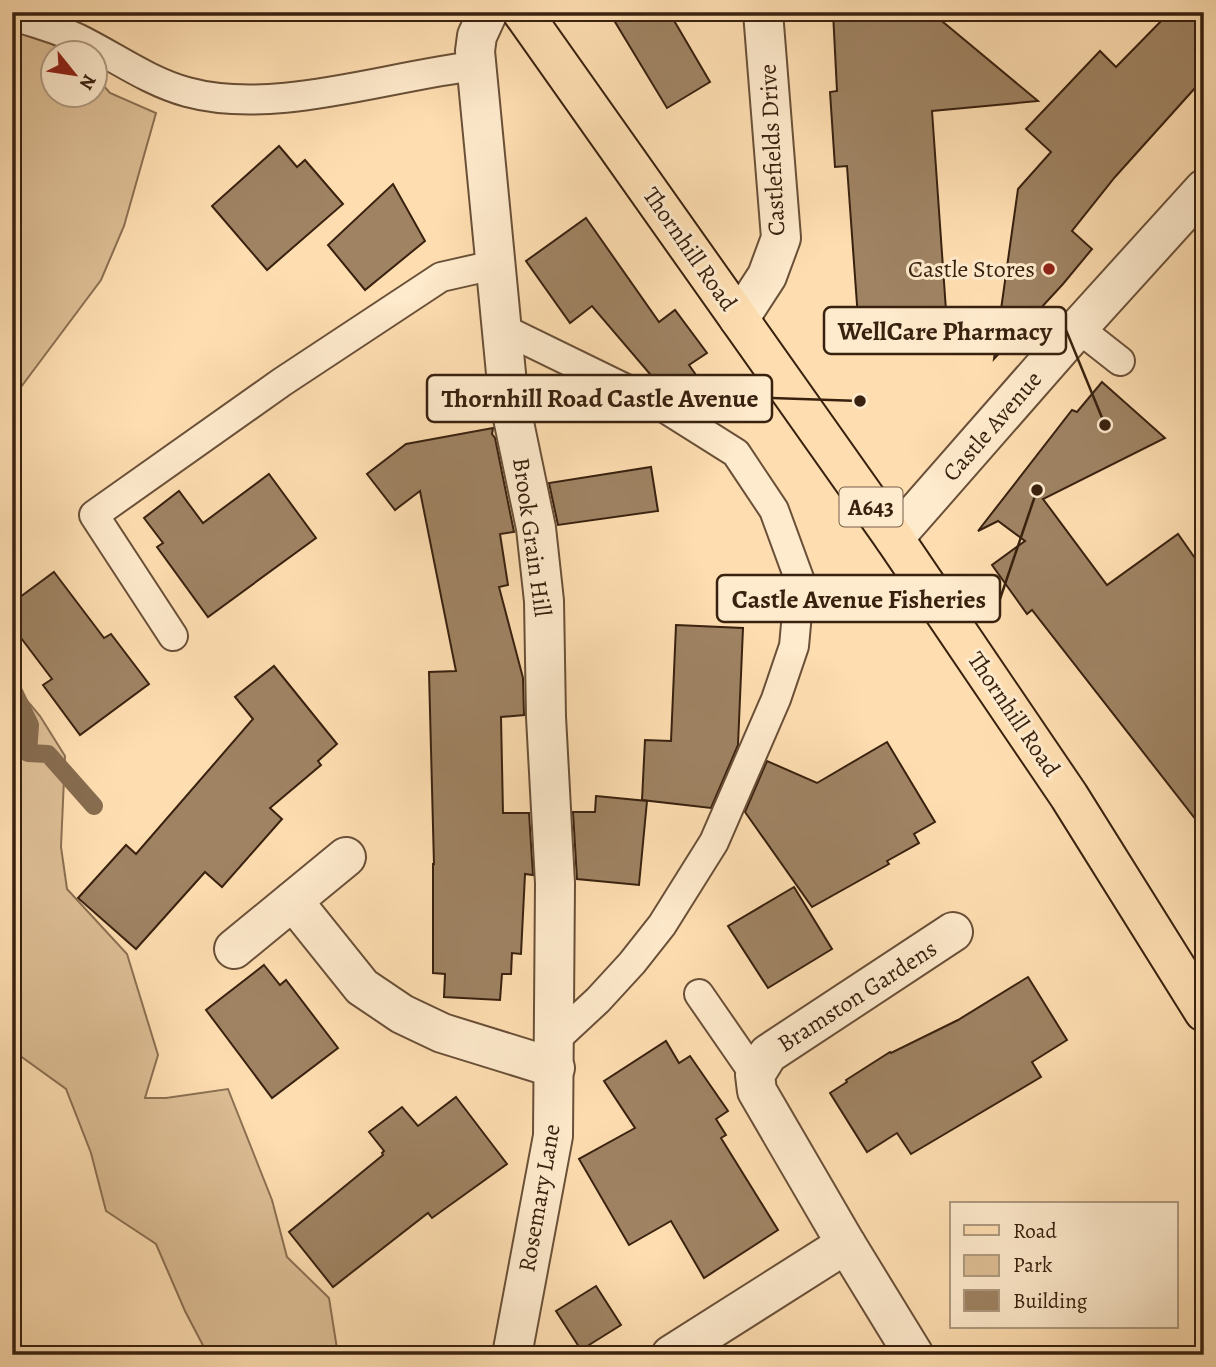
<svg xmlns="http://www.w3.org/2000/svg" width="1216" height="1367" viewBox="0 0 1216 1367" font-family="Alegreya,serif">
	<style>
		.green { fill: #ddbe95; stroke: #8b7052; stroke-width: 2 }
		.lines { fill: none; stroke-linecap: round; stroke-linejoin: round }
		.stream { stroke: #876c4f; stroke-width: 18 }
		.building { fill: #9f8363; stroke: #39210f; stroke-width: 2 }
		.service-casing { stroke: #6a5038; stroke-width: 32 }
		.minor-casing { stroke: #6a5038; stroke-width: 42 }
		.primary-casing { stroke: #39210f; stroke-width: 42 }
		.service { stroke: #feeacc; stroke-width: 28 }
		.minor { stroke: #feeacc; stroke-width: 38 }
		.primary { stroke: #fedeb1; stroke-width: 38 }
		.poi-dot { fill: #8f2418; stroke: #feeacc; stroke-width: 2.5 }
		.labels { text-anchor: middle; stroke-width: 6; stroke-linejoin: round; paint-order: stroke }
		.shield { fill: #feeacc; stroke: #745d48; stroke-width: 2 }
		.shield-label { font-size: 23px; font-weight: bold; fill: #39210f }
		.street-label { font-size: 24px; fill: #39210f; stroke: #feeacc }
		.poi-label { font-size: 24px; fill: #39210f; stroke: #feeacc; text-anchor: end }
		.leader { fill: none; stroke: #39210f; stroke-width: 2.5 }
		.callout-dot { fill: #39210f; stroke: #feeacc; stroke-width: 2.5 }
		.callout { fill: #feeacc; stroke: #39210f; stroke-width: 2.5 }
		.callout-label { font-size: 26px; text-anchor: middle; font-weight: bold; fill: #39210f }
	</style>
	<rect width="100%" height="100%" fill="#fedeb1"/>
	<filter id="stains"><feTurbulence type="fractalNoise" baseFrequency=".00286" numOctaves="4"/><feColorMatrix values="0 0 0 0 .2 0 0 0 0 .09 0 0 0 0 .02 0 0 0 .5 -.17"/></filter>
	<radialGradient id="worn" r=".72"><stop offset=".6" stop-color="#630" stop-opacity="0"/><stop offset="1" stop-color="#630" stop-opacity=".3"/></radialGradient>
	<g class="green">
		<path d="M 12,12 L 67,12 L 59,38 L 73,52 L 52,52 L 52,94 L 94,94 L 95,76 L 110,93 L 156,113 L 124,226 L 101,280 L 12,399 Z"/>
		<path d="M 12,666 L 24,697 L 40,716 L 65,756 L 61,847 L 67,889 L 127,954 L 158,1055 L 145,1098 L 166,1098 L 228,1089 L 272,1200 L 287,1257 L 329,1298 L 338,1355 L 208,1355 L 185,1311 L 156,1244 L 106,1211 L 91,1153 L 66,1089 L 12,1050 Z"/>
	</g>
	<g class="lines">
		<path class="stream" d="M 12,688 L 30,725 L 28,753 L 48,754 L 94,806"/>
	</g>
	<g class="building">
		<path d="M 609,12 L 669,12 L 710,82 L 667,108 Z"/>
		<path d="M 833,12 L 931,12 L 1038,101 L 932,111 L 948,339 L 860,346 L 847,166 L 835,167 L 830,92 L 837,91 Z"/>
		<path d="M 1170,12 L 1204,12 L 1204,78 L 1115,177 L 1072,231 L 1092,249 L 1063,284 L 994,359 L 1018,189 L 1051,152 L 1026,129 L 1100,51 L 1116,67 Z"/>
		<path d="M 279,146 L 297,167 L 305,160 L 343,204 L 267,270 L 212,206 Z"/>
		<path d="M 393,184 L 425,241 L 365,290 L 328,245 Z"/>
		<path d="M 586,218 L 659,322 L 675,310 L 707,353 L 689,365 L 713,399 L 699,410 L 661,387 L 592,306 L 570,323 L 526,261 Z"/>
		<path d="M 1102,382 L 1165,438 L 1043,499 L 1107,585 L 1178,534 L 1204,571 L 1204,830 L 1032,610 L 1027,614 L 992,565 L 1025,541 L 998,521 L 978,531 L 1072,410 L 1077,412 Z"/>
		<path d="M 493,428 L 492,434 L 495,438 L 514,532 L 500,534 L 508,585 L 499,587 L 523,678 L 524,715 L 501,717 L 503,813 L 529,813 L 533,875 L 525,874 L 521,954 L 512,953 L 511,974 L 502,974 L 500,1000 L 444,997 L 445,974 L 433,973 L 433,863 L 434,865 L 429,672 L 456,671 L 420,491 L 395,510 L 367,474 L 406,444 Z"/>
		<path d="M 651,467 L 658,511 L 558,525 L 549,483 Z"/>
		<path d="M 269,474 L 316,538 L 208,617 L 157,547 L 163,543 L 144,518 L 179,491 L 203,523 Z"/>
		<path d="M 54,572 L 104,638 L 111,634 L 149,684 L 80,735 L 43,685 L 52,679 L 12,626 L 12,603 Z"/>
		<path d="M 676,625 L 743,628 L 738,745 L 711,808 L 642,800 L 645,740 L 671,741 Z"/>
		<path d="M 274,666 L 337,744 L 318,761 L 321,765 L 270,808 L 282,819 L 222,887 L 205,872 L 136,949 L 78,898 L 126,845 L 136,854 L 253,719 L 235,697 Z"/>
		<path d="M 887,742 L 935,822 L 914,834 L 919,843 L 887,861 L 889,864 L 812,907 L 745,812 L 767,761 L 817,783 Z"/>
		<path d="M 596,796 L 647,801 L 639,885 L 577,879 L 573,812 L 595,812 Z"/>
		<path d="M 794,887 L 832,949 L 768,988 L 728,926 Z"/>
		<path d="M 264,965 L 280,985 L 286,980 L 338,1048 L 272,1098 L 206,1010 Z"/>
		<path d="M 1028,977 L 1067,1040 L 1032,1062 L 1041,1077 L 911,1154 L 897,1133 L 867,1152 L 830,1093 L 847,1082 L 846,1080 L 890,1052 L 891,1053 L 958,1020 Z"/>
		<path d="M 666,1041 L 679,1063 L 690,1056 L 728,1111 L 716,1119 L 726,1135 L 721,1138 L 778,1230 L 704,1278 L 671,1221 L 629,1245 L 579,1159 L 635,1128 L 604,1081 Z"/>
		<path d="M 456,1097 L 507,1164 L 432,1218 L 428,1213 L 333,1287 L 289,1232 L 383,1155 L 382,1153 L 384,1151 L 369,1132 L 402,1107 L 418,1126 Z"/>
		<path d="M 596,1286 L 621,1325 L 581,1350 L 556,1311 Z"/>
	</g>
	<g class="lines">
		<defs>
			<g id="service">
				<path d="M 12,15 C 34,23 57,29 77,38 C 114,56 147,81 187,92 C 275,116 386,76 476,66"/>
				<path d="M 501,328 L 663,407 L 736,453 L 774,510 L 800,581 L 794,646 L 776,699 L 714,842 L 662,925 L 632,963 L 598,1000 L 555,1040"/>
				<path d="M 1078,328 L 1120,361"/>
				<path d="M 173,636 L 94,515 L 282,382 L 441,277 L 494,265"/>
				<path d="M 699,994 L 755,1075"/>
			</g>
			<g id="minor">
				<path d="M 488,12 L 477,36 L 475,51 L 508,394 L 536,528 L 544,601 L 546,717 L 555,883 L 553,1136 L 512,1355"/>
				<path d="M 739,319 L 767,276 L 781,238 L 763,12"/>
				<path d="M 894,538 L 1078,328 L 1204,189"/>
				<path d="M 293,901 L 362,987 L 402,1014 L 442,1033 L 555,1068"/>
				<path d="M 234,949 L 346,857"/>
				<path d="M 671,1355 L 846,1244"/>
				<path d="M 914,1355 L 846,1244 L 757,1091 L 755,1075 L 768,1054 L 953,932"/>
			</g>
			<path id="primary" d="M 522,12 L 894,538 L 1069,796 L 1204,1012"/>
		</defs>
		<use href="#service" class="service-casing"/>
		<use href="#minor" class="minor-casing"/>
		<use href="#primary" class="primary-casing"/>
		<use href="#service" class="service"/>
		<use href="#minor" class="minor"/>
		<use href="#primary" class="primary"/>
	</g>
	<circle class="poi-dot" cx="1049" cy="269" r="7"/>
	<g class="labels">
		<rect class="shield" x="839.5" y="487.5" width="63" height="39" rx="5"/>
		<g class="shield-label">
			<text x="871" y="515">A643</text>
		</g>
		<g class="street-label">
			<text transform="translate(772 150) rotate(-93)" y="8">Castlefields Drive</text>
			<text transform="translate(690 249) rotate(55)" y="8">Thornhill Road</text>
			<text transform="translate(992 426) rotate(-49)" y="8">Castle Avenue</text>
			<text transform="translate(532 537) rotate(82)" y="8">Brook Grain Hill</text>
			<text transform="translate(1014 714) rotate(56)" y="8">Thornhill Road</text>
			<text transform="translate(857 996) rotate(-33)" y="8">Bramston Gardens</text>
			<text transform="translate(539 1198) rotate(-80)" y="8">Rosemary Lane</text>
		</g>
		<g class="poi-label">
			<text x="1035" y="277">Castle Stores</text>
		</g>
	</g>
	<path class="leader" d="M1105 425L1066 330M860 401L772 398M1037 490L1000 599"/>
	<g class="callout-dot">
		<circle cx="1105" cy="425" r="7"/>
		<circle cx="860" cy="401" r="7"/>
		<circle cx="1037" cy="490" r="7"/>
	</g>
	<g class="callout">
		<rect x="824" y="307" width="242" height="47" rx="7"/>
		<rect x="427" y="375" width="345" height="47" rx="7"/>
		<rect x="717" y="575" width="283" height="47" rx="7"/>
	</g>
	<g class="callout-label">
		<text x="945" y="340">WellCare Pharmacy</text>
		<text x="600" y="407">Thornhill Road Castle Avenue</text>
		<text x="859" y="608">Castle Avenue Fisheries</text>
	</g>
	<rect width="1216" height="1367" fill="none" stroke="#fedeb1" stroke-width="42"/>
	<rect x="14" y="14" width="1188" height="1339" fill="none" stroke="#39210f" stroke-width="3.5"/>
	<rect x="21" y="21" width="1174" height="1325" fill="none" stroke="#39210f" stroke-width="2"/>
	<rect x="950" y="1202" width="228" height="126" fill="#feeacc" stroke="#af9a80" stroke-width="2"/>
	<rect x="964" y="1225" width="35" height="10" fill="#fedeb1" stroke="#af9a80" stroke-width="2"/>
	<text x="1013" y="1238" font-size="21" fill="#39210f">Road</text>
	<rect x="964" y="1255" width="35" height="21" fill="#ddbe95" stroke="#af9a80" stroke-width="2"/>
	<text x="1013" y="1272" font-size="21" fill="#39210f">Park</text>
	<rect x="964" y="1290" width="35" height="21" fill="#9f8363" stroke="#af9a80" stroke-width="2"/>
	<text x="1013" y="1308" font-size="21" fill="#39210f">Building</text>
	<g transform="translate(74 74) rotate(120)"><circle r="33" fill="#feeacc" stroke="#af9a80" stroke-width="2"/>
	<path d="M0-5L12 26L0 18L-12 26Z" fill="#8f2418"/>
	<text y="-10" font-size="19" font-weight="bold" text-anchor="middle" fill="#39210f">N</text>
	</g>
	<rect width="100%" height="100%" filter="url(#stains)"/>
	<rect width="100%" height="100%" fill="url(#worn)"/>
</svg>
